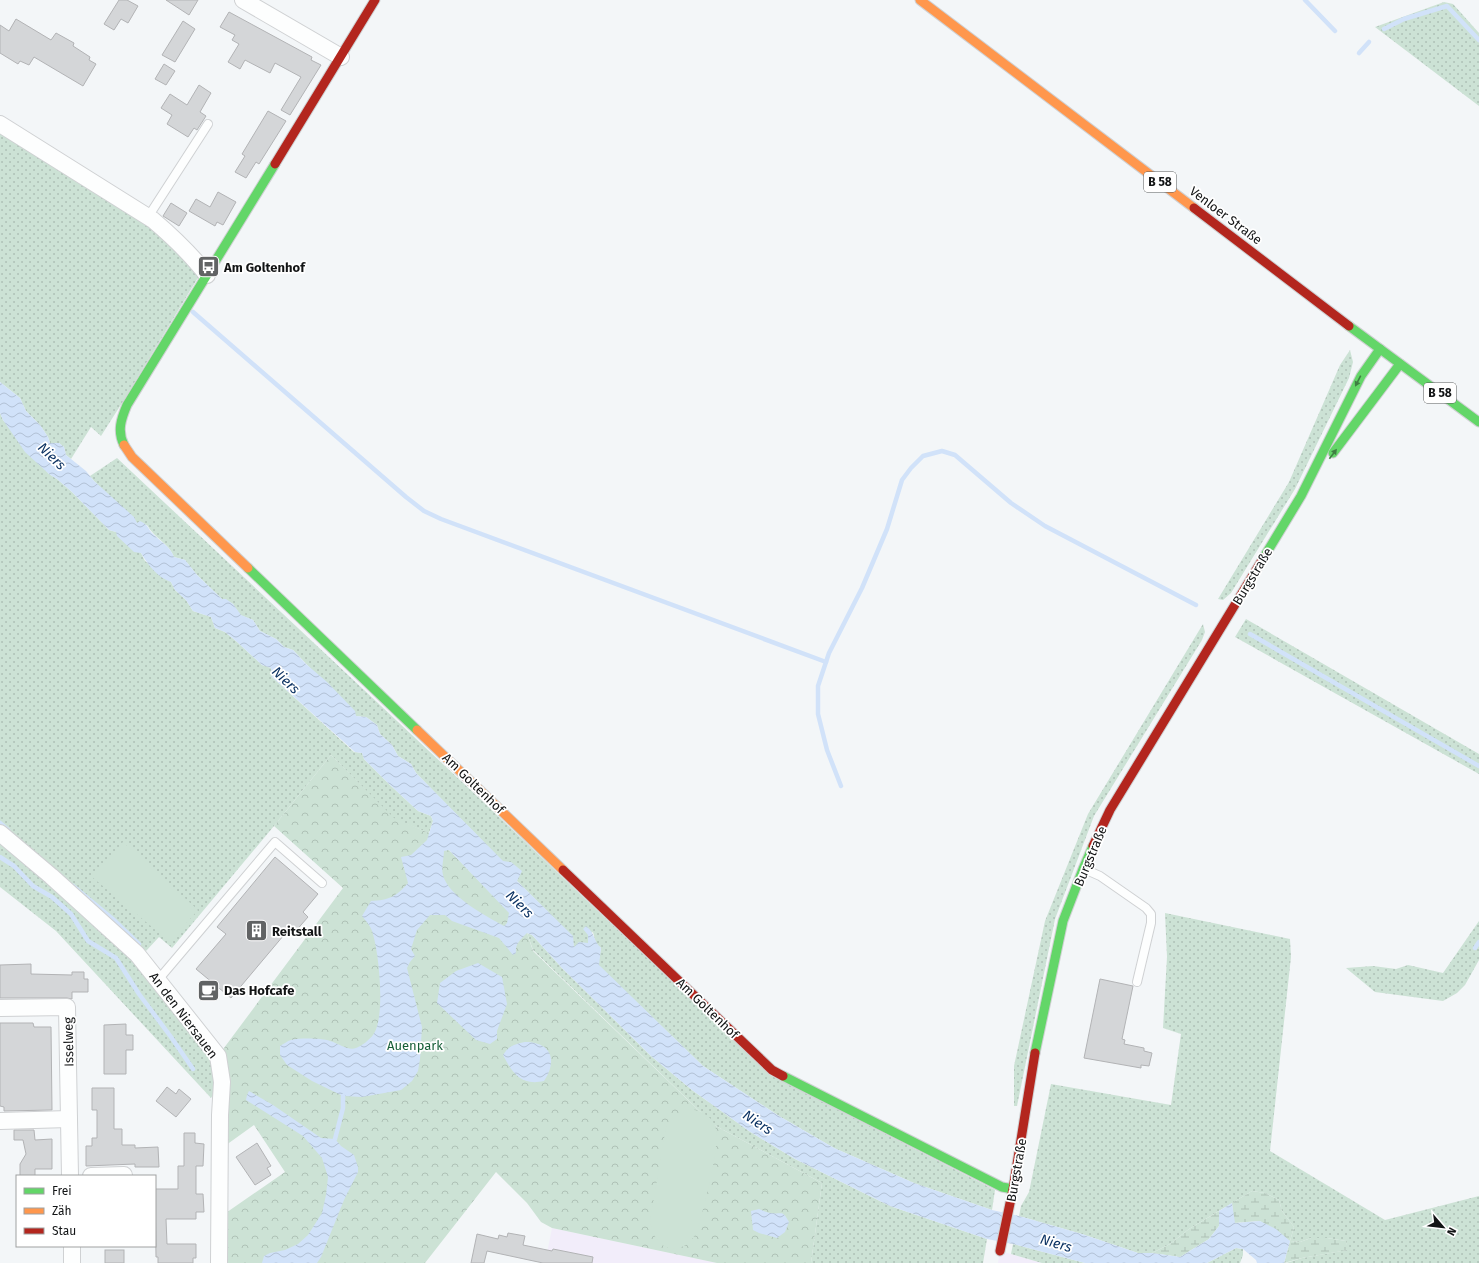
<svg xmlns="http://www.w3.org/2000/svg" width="1479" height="1263" viewBox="0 0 1479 1263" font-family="'Fira Sans',sans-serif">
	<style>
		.commercial { fill: #f2edfa }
		.grass { fill: url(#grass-dots) }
		.wetland { fill: url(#wetland-marsh) }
		.park { fill: url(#park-crowns) }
		.pitch { fill: #cce2d5 }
		.water { fill: url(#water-waves); fill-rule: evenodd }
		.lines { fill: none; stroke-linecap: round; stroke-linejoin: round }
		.stream { stroke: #d1e2f9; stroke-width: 4.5 }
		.building { fill: #d4d6d8; stroke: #b2b3b5 }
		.lane-casing { stroke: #cfd1d3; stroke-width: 10 }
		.street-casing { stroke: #cfd1d3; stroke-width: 18 }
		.fast-casing { stroke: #cfd1d3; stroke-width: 11 }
		.slow-casing { stroke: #cfd1d3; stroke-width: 11 }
		.jam-casing { stroke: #cfd1d3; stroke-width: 11 }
		.lane { stroke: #fdfefe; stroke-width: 8 }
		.street { stroke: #fdfefe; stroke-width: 16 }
		.fast { stroke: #63d668; stroke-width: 9 }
		.slow { stroke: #ff974d; stroke-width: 9 }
		.jam { stroke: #b3261e; stroke-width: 9 }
		.oneway { fill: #3f7f43 }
		.labels { text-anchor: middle; stroke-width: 3.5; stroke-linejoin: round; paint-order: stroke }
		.shield { fill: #fff; stroke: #595a5b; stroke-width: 1 }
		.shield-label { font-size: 12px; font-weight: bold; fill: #121415 }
		.street-label { font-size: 13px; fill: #121415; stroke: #fff }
		.poi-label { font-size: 13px; font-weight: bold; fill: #121415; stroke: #fff; text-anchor: start }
		.park-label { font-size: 13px; fill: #175f38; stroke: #fff }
		.water-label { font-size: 14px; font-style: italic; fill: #0d3363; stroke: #fff }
	</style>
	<defs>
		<pattern id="grass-dots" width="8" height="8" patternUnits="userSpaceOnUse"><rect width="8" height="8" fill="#cce2d5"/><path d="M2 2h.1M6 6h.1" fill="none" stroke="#aec1b6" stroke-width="1.8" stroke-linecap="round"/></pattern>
		<pattern id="wetland-marsh" width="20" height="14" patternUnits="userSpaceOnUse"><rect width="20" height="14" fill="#cce2d5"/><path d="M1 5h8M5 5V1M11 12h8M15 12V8" fill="none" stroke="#aec1b6"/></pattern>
		<pattern id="park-crowns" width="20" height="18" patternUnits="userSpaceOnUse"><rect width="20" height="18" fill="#cce2d5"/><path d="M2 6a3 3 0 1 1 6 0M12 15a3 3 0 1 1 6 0" fill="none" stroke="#aec1b6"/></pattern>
		<pattern id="water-waves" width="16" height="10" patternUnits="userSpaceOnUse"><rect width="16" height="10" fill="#d1e2f9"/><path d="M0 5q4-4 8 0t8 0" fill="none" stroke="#b2c1d5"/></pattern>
	</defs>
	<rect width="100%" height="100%" fill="#f3f6f8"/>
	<g class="commercial">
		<path d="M 552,1228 L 717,1263 L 545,1263 Z"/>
		<path d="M 1000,1251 L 1011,1254 L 1042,1263 L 998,1263 Z"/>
	</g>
	<g class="grass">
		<path d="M 1444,2 L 1453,4 L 1479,33 L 1479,106 L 1375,27 Z"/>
		<path d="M 0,130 L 150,226 L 170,241 L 199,276 L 122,403 L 101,436 L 91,427 L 71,459 L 66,455 L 64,447 L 59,443 L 50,443 L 48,437 L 40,425 L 26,411 L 20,398 L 0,382 Z"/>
		<path d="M 1350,350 L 1353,362 L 1349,378 L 1295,489 L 1231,593 L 1223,600 L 1218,599 L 1289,482 L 1340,365 Z"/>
		<path d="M 0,413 L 3,420 L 49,474 L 57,479 L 72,492 L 109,530 L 116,532 L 141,553 L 145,561 L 171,582 L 175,590 L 186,600 L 193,611 L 211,617 L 215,628 L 225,632 L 236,641 L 262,665 L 271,668 L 272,677 L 354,752 L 362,753 L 364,759 L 390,785 L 418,811 L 431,816 L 433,821 L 429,833 L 394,819 L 331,755 L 274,826 L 172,948 L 159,937 L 146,951 L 43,860 L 0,828 Z"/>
		<path d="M 117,458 L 478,797 L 770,1075 L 995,1190 L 992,1210 L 914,1183 L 834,1148 L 779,1116 L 703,1066 L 598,965 L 601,948 L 596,944 L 593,932 L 588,935 L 588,943 L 574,948 L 572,936 L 517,881 L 503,862 L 416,773 L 411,764 L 398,756 L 392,745 L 380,734 L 377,725 L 366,717 L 356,716 L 293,650 L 284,647 L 276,639 L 260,631 L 253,620 L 240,615 L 233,604 L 222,599 L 197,575 L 185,560 L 174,557 C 169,543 154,538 147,525 L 137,523 L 94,481 L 90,476 Z"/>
		<path d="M 1246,619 L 1479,754 L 1479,774 L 1235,637 Z"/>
		<path d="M 1203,624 L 1205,632 L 1202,640 L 1094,816 L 1055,919 L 1017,1106 L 1014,1106 L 1014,1066 L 1045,921 L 1088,814 Z"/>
		<path d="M 0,837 L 137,954 L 218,1056 L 222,1082 L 211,1098 L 56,931 L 0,887 Z"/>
		<path d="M 1165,913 L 1290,939 L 1291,957 L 1270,1151 L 1385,1220 L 1479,1196 L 1479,1263 L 1286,1263 L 1302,1258 L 1347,1250 L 1346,1241 L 1327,1238 L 1311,1238 L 1300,1242 L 1290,1241 L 1294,1227 L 1282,1211 L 1279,1200 L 1265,1193 L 1252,1191 L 1189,1229 L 1170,1244 L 1152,1253 L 1138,1253 L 1082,1234 L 1019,1216 L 1021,1206 L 1029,1192 L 1051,1084 L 1171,1105 L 1181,1034 L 1163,1028 L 1167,957 Z"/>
		<path d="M 1479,921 L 1479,960 L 1465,985 L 1457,993 L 1443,1001 L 1375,992 L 1346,968 L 1373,966 L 1396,969 L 1408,965 L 1443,973 Z"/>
		<path d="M 527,933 L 532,935 L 562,968 L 651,1056 L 692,1090 L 749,1131 L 795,1159 L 890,1206 L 987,1239 L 983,1263 L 811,1263 L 822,1183 L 714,1125 L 533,950 Z"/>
		<path d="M 1013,1244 L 1085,1263 L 1042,1263 L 1011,1254 Z"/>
		<path d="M 1236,1248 L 1243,1249 L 1243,1255 L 1240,1263 L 1207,1263 Z"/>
	</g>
	<g class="wetland">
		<path d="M 1252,1191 L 1265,1193 L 1279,1200 L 1282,1211 L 1294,1227 L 1290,1241 L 1300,1242 L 1311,1238 L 1327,1238 L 1346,1241 L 1348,1250 L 1302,1258 L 1284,1263 L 1290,1241 L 1260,1221 L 1234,1223 L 1232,1203 Z"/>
		<path d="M 1219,1211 L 1219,1226 L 1209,1239 L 1180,1257 L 1152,1253 L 1170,1244 L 1189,1229 Z"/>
	</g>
	<path class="park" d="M 331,755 L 394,818 L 429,833 L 449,850 L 510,913 L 527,933 L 533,951 L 714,1125 L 822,1183 L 811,1263 L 717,1263 L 552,1228 L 541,1222 L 527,1203 L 496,1172 L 425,1263 L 219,1263 L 220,1217 L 285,1172 L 254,1125 L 215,1153 L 218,1056 L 343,888 L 274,826 Z"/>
	<g class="pitch">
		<path d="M 123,842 L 198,910 L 170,942 L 92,877 Z"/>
		<path d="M 688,1109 C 699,1110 711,1115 715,1126 C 722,1143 703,1209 698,1230 C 683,1259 655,1253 650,1221 L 666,1127 C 671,1117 677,1112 688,1109 Z"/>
	</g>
	<g class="water">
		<path d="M 0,382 L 20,398 L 26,411 L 40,425 L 48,437 L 50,443 L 59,443 L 64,447 L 66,455 L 86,471 L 94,481 L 134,517 L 137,523 L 140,521 C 149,525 147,528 153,534 C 161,542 170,546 174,557 L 185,560 L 197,575 L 222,599 L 226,599 L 233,604 L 241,615 L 253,620 L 260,631 L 276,639 L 284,647 L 293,650 L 306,664 L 327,682 L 355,711 L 356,716 L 366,717 L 377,725 L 380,734 L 392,745 L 398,756 L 411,764 L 416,773 L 503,861 L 511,862 L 522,871 L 517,881 L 573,936 L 574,947 L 579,942 L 588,943 L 588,935 L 583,929 L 586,926 C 596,934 593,941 601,948 L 599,965 L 703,1066 L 779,1116 L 834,1148 L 914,1183 L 992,1210 L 1019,1216 L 1082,1234 L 1138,1253 L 1152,1253 L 1180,1257 L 1209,1239 L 1219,1226 L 1219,1211 L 1232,1203 L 1235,1223 L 1260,1221 L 1276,1229 L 1290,1241 L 1284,1263 L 1257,1263 L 1256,1260 L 1243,1249 L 1236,1248 L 1207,1263 L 1085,1263 L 1013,1244 L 987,1239 L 890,1206 L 795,1159 L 749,1131 L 692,1090 L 651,1056 L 562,968 L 532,935 L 527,933 C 520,940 515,944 516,953 L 513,955 L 499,938 L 452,921 L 445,915 L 430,915 L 417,930 L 411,949 L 415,956 L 410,962 L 407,968 L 422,1027 L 420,1059 L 418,1071 L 412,1081 L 401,1090 L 362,1097 L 343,1096 L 312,1081 L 287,1065 L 280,1055 L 280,1046 C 284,1044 287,1041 291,1040 C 300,1038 321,1038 330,1041 C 338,1043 348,1051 356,1048 C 362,1046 369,1040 373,1035 C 386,1018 379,951 372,931 C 370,925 365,920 362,916 L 371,901 C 389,900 396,897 408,883 L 401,857 L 411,855 L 427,840 L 433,821 L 431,816 L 418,811 L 390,785 L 364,759 L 362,753 L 355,752 L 272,677 L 271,668 L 262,665 L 236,641 L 225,632 L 215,628 L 211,617 L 193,611 L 186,600 L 175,590 L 171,582 C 158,578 148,565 141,553 L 134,552 L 117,536 L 116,532 L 109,530 L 72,492 L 57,479 L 49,474 L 25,452 L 3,420 L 0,413 ZM 449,850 L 509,913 L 507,923 L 504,926 C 486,916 448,896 443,875 C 441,868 444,858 444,851 Z"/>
		<path d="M 478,963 L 502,977 L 507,1004 L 497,1031 L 497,1039 L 490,1044 L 476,1040 L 437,1003 L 440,983 L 456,971 Z"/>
		<path d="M 525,1042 C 551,1042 558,1060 544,1081 C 521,1086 513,1074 503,1055 C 508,1046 515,1044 525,1042 Z"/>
		<path d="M 249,1091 L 273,1105 L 321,1138 L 335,1139 L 341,1146 L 354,1155 L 358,1167 L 358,1172 L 344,1200 L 321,1257 L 317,1263 L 262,1263 L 264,1256 L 270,1253 L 285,1250 L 298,1244 L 308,1235 L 322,1213 L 326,1195 L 328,1177 L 322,1158 L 303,1136 L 246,1100 L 247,1095 Z"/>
		<path d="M 759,1209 C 762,1210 767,1213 771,1213 C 782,1215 782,1209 789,1222 L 785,1232 L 777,1238 L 759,1233 L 753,1230 L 751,1211 Z"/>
	</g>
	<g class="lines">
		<g class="stream">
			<path d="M 1305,0 L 1335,31"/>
			<path d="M 1384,29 L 1404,19 L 1447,6 L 1479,40"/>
			<path d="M 1359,53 L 1369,42"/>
			<path d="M 193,312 L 406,497 L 424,511 L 441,519 L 826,662"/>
			<path d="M 1250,634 L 1479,766"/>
			<path d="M 841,786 L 827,750 L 818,714 L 818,686 L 829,653 L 862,588 L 887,529 L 902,480 L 911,468 L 923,456 L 942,451 L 955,455 L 1011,503 L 1045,526 L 1196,605"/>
			<path d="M 0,823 L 8,830"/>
			<path d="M 0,857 L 14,866 L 33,886 L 52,897 L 71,914 L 88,941 L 116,958 L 139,994 L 171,1037 L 193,1069"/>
			<path d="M 73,886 L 114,920 L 139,944"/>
			<path d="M 1475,948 L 1479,942"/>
			<path d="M 335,1139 L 343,1108 L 343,1096"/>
		</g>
	</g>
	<g class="building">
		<path d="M 119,0 L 127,0 L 138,6 L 128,23 L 121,19 L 114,30 L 104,24 Z"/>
		<path d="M 166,0 L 198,0 L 189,15 Z"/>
		<path d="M 229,12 L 312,57 L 311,60 L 321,65 L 290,115 L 281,110 L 301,77 L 275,63 L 270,73 L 245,60 L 240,69 L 228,62 L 239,44 L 232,40 L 235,35 L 220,27 Z"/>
		<path d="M 16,19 L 51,40 L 56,33 L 74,43 L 73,46 L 90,57 L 89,60 L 96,64 L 83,86 L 34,57 L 29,65 L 20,61 L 18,64 L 0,53 L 0,25 L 9,31 Z"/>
		<path d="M 183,21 L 195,29 L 175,62 L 162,55 Z"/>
		<path d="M 164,64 L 175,71 L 166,85 L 155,79 Z"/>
		<path d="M 199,85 L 211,93 L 200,112 L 206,116 L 197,130 L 194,128 L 188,137 L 167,124 L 172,115 L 161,108 L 170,94 L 187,105 Z"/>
		<path d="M 268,111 L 286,121 L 259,164 L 256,162 L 246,178 L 235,172 L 245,156 L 242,154 Z"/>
		<path d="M 218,192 L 236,202 L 223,225 L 217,222 L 215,226 L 189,211 L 196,199 L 210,207 Z"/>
		<path d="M 171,203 L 187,213 L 179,226 L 163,216 Z"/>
		<path d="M 275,857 L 318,894 L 303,912 L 308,917 L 294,933 L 289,929 L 231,998 L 196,969 L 226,934 L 217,927 Z"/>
		<path d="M 31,964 L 31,974 L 72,975 L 72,972 L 84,972 L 84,979 L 88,979 L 88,992 L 72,992 L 72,999 L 67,998 L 0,998 L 0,965 Z"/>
		<path d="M 1100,979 L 1133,986 L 1122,1039 L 1125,1040 L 1124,1044 L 1144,1048 L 1144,1051 L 1152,1053 L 1149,1066 L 1141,1065 L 1141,1068 L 1084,1058 Z"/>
		<path d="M 0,1023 L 33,1023 L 34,1027 L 51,1027 L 52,1110 L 4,1111 L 4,1107 L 0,1106 Z"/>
		<path d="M 126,1024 L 126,1035 L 133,1035 L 133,1050 L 126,1050 L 126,1074 L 104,1074 L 104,1025 Z"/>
		<path d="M 167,1087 L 176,1094 L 179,1089 L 191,1099 L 176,1117 L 156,1101 Z"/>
		<path d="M 92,1088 L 114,1088 L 114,1129 L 122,1129 L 122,1145 L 135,1145 L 135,1148 L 158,1147 L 159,1167 L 135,1167 L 135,1164 L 86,1166 L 86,1146 L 92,1146 L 92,1138 L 97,1138 L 97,1110 L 92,1110 Z"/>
		<path d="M 14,1130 L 34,1130 L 35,1140 L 52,1139 L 52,1169 L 35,1169 L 35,1176 L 20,1176 L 20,1164 L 26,1154 L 23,1140 L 14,1140 Z"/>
		<path d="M 184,1133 L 195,1133 L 195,1143 L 204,1144 L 203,1166 L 196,1166 L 196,1194 L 203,1194 L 204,1212 L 196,1212 L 196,1219 L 166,1219 L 167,1244 L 196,1244 L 196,1258 L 193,1258 L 193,1263 L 158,1263 L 158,1257 L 156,1257 L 155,1189 L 178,1189 L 178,1166 L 184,1166 Z"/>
		<path d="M 257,1143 L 271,1166 L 267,1168 L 271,1175 L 255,1185 L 236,1157 Z"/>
		<path d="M 508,1233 L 525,1236 L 523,1245 L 552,1251 L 553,1249 L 593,1257 L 592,1263 L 543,1263 L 487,1251 L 484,1263 L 471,1263 L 477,1234 L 498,1239 L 499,1235 L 507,1237 Z"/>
		<rect x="105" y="1250" width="19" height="13"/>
	</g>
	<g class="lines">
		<defs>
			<g id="lane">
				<path d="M 148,217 L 208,124"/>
				<path d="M 1084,869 L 1100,876 L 1146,908 L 1151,914 L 1151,923 L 1137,982"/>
				<path d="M 158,980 L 275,842 L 322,883"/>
			</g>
			<g id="street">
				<path d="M 243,0 L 341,57"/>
				<path d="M 0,124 L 153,220 C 173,237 191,254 207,275"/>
				<path d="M 0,833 L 51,876 L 137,954 L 218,1056 L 222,1082 L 220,1115 L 219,1263"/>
				<path d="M 0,1008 L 67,1007 L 70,1176"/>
				<path d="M 0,1121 L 69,1119"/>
				<path d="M 91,1176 L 124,1175"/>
				<path d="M 72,1246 L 72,1263"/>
			</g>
			<g id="fast">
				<path d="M 1349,326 L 1479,422"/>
				<path d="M 124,445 C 117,431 121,419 127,405 L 275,164"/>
				<path d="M 1333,453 L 1400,364"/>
				<path d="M 1264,557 L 1301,496 L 1361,376 L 1380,349"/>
				<path d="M 248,568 L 417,730"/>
				<path d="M 1035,1053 L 1063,921 L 1083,869 L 1093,846"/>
				<path d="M 783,1076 L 1002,1187 L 1013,1189"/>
			</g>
			<g id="slow">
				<path d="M 920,0 L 1194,208"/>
				<path d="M 124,445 L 132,457 L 248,568"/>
				<path d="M 417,730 L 563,870"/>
			</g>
			<g id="jam">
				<path d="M 275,164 L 375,0"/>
				<path d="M 1194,208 L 1349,326"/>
				<path d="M 1093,846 L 1110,810 L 1264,557"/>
				<path d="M 563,870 L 772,1070 L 783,1076"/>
				<path d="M 1000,1251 L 1013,1189 L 1035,1053"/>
			</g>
		</defs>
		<use href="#lane" class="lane-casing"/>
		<use href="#street" class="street-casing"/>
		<use href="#fast" class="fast-casing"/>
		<use href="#slow" class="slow-casing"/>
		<use href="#jam" class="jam-casing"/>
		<use href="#lane" class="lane"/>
		<use href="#street" class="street"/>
		<use href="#fast" class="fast"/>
		<use href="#slow" class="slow"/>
		<use href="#jam" class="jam"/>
	</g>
	<defs><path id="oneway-solid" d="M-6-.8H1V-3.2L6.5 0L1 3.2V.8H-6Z"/></defs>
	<g class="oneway">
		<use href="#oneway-solid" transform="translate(1358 381) rotate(117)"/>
		<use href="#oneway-solid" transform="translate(1333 454) rotate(-53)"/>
	</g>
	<defs>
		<symbol id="bus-square" viewBox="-11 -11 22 22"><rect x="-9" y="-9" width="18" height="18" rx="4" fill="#616364" stroke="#fff"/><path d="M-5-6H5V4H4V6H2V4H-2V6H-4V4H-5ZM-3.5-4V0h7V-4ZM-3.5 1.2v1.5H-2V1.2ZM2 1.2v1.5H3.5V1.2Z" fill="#fff"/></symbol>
		<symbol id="building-square" viewBox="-11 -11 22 22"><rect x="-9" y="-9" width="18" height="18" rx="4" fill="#616364" stroke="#fff"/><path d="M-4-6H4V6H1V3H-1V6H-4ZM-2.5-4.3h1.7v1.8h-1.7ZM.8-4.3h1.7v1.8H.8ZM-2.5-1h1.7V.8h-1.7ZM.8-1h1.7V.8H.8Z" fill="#fff"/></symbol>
		<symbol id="cafe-square" viewBox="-11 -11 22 22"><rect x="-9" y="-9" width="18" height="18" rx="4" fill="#616364" stroke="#fff"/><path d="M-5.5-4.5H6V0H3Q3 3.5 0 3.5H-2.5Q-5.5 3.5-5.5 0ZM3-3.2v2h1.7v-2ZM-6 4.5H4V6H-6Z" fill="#fff"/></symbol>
	</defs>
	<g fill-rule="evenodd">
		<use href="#bus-square" x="196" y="254" width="25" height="25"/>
		<use href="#building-square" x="244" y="918" width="25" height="25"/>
		<use href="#cafe-square" x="196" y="978" width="25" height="25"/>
	</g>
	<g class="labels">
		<g class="shield">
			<rect x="1144" y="172" width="32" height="20" rx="3"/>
			<rect x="1424" y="383" width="32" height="20" rx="3"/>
		</g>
		<g class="shield-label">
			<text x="1160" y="186">B 58</text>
			<text x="1440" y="397">B 58</text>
		</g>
		<g class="street-label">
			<text transform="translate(1226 215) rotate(37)" y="5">Venloer Straße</text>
			<text transform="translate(1252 576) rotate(-59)" y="5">Burgstraße</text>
			<text transform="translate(474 783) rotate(44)" y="5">Am Goltenhof</text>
			<text transform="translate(1090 856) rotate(-67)" y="5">Burgstraße</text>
			<text transform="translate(708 1008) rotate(44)" y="5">Am Goltenhof</text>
			<text transform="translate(184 1015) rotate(53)" y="5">An den Niersauen</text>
			<text transform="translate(68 1042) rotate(-91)" y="5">Isselweg</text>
			<text transform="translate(1016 1170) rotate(-80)" y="5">Burgstraße</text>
		</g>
		<g class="poi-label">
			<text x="224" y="272">Am Goltenhof</text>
			<text x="272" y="936">Reitstall</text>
			<text x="224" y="995">Das Hofcafe</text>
		</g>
		<g class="park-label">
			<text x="415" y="1050">Auenpark</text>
		</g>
		<g class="water-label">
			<text transform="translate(52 456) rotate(44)" y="5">Niers</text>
			<text transform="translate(286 680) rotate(44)" y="5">Niers</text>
			<text transform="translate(520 904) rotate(45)" y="5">Niers</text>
			<text transform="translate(758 1122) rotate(34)" y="5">Niers</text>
			<text transform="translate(1056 1243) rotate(16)" y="5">Niers</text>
		</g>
	</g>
	<rect x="16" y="1175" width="140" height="72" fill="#ffffff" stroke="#a0a1a1"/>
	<rect x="24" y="1188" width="20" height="6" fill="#63d668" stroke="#a0a1a1"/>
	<text x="52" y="1195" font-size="12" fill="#121415">Frei</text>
	<rect x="24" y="1208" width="20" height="6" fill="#ff974d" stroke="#a0a1a1"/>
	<text x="52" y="1215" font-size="12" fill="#121415">Zäh</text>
	<rect x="24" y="1228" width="20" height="6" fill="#b3261e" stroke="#a0a1a1"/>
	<text x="52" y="1235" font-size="12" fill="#121415">Stau</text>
	<g transform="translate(1443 1227) rotate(118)" stroke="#ffffff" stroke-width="3" paint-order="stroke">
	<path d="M0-3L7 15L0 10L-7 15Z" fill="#121415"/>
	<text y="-6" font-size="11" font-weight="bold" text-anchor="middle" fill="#121415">N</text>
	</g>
</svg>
